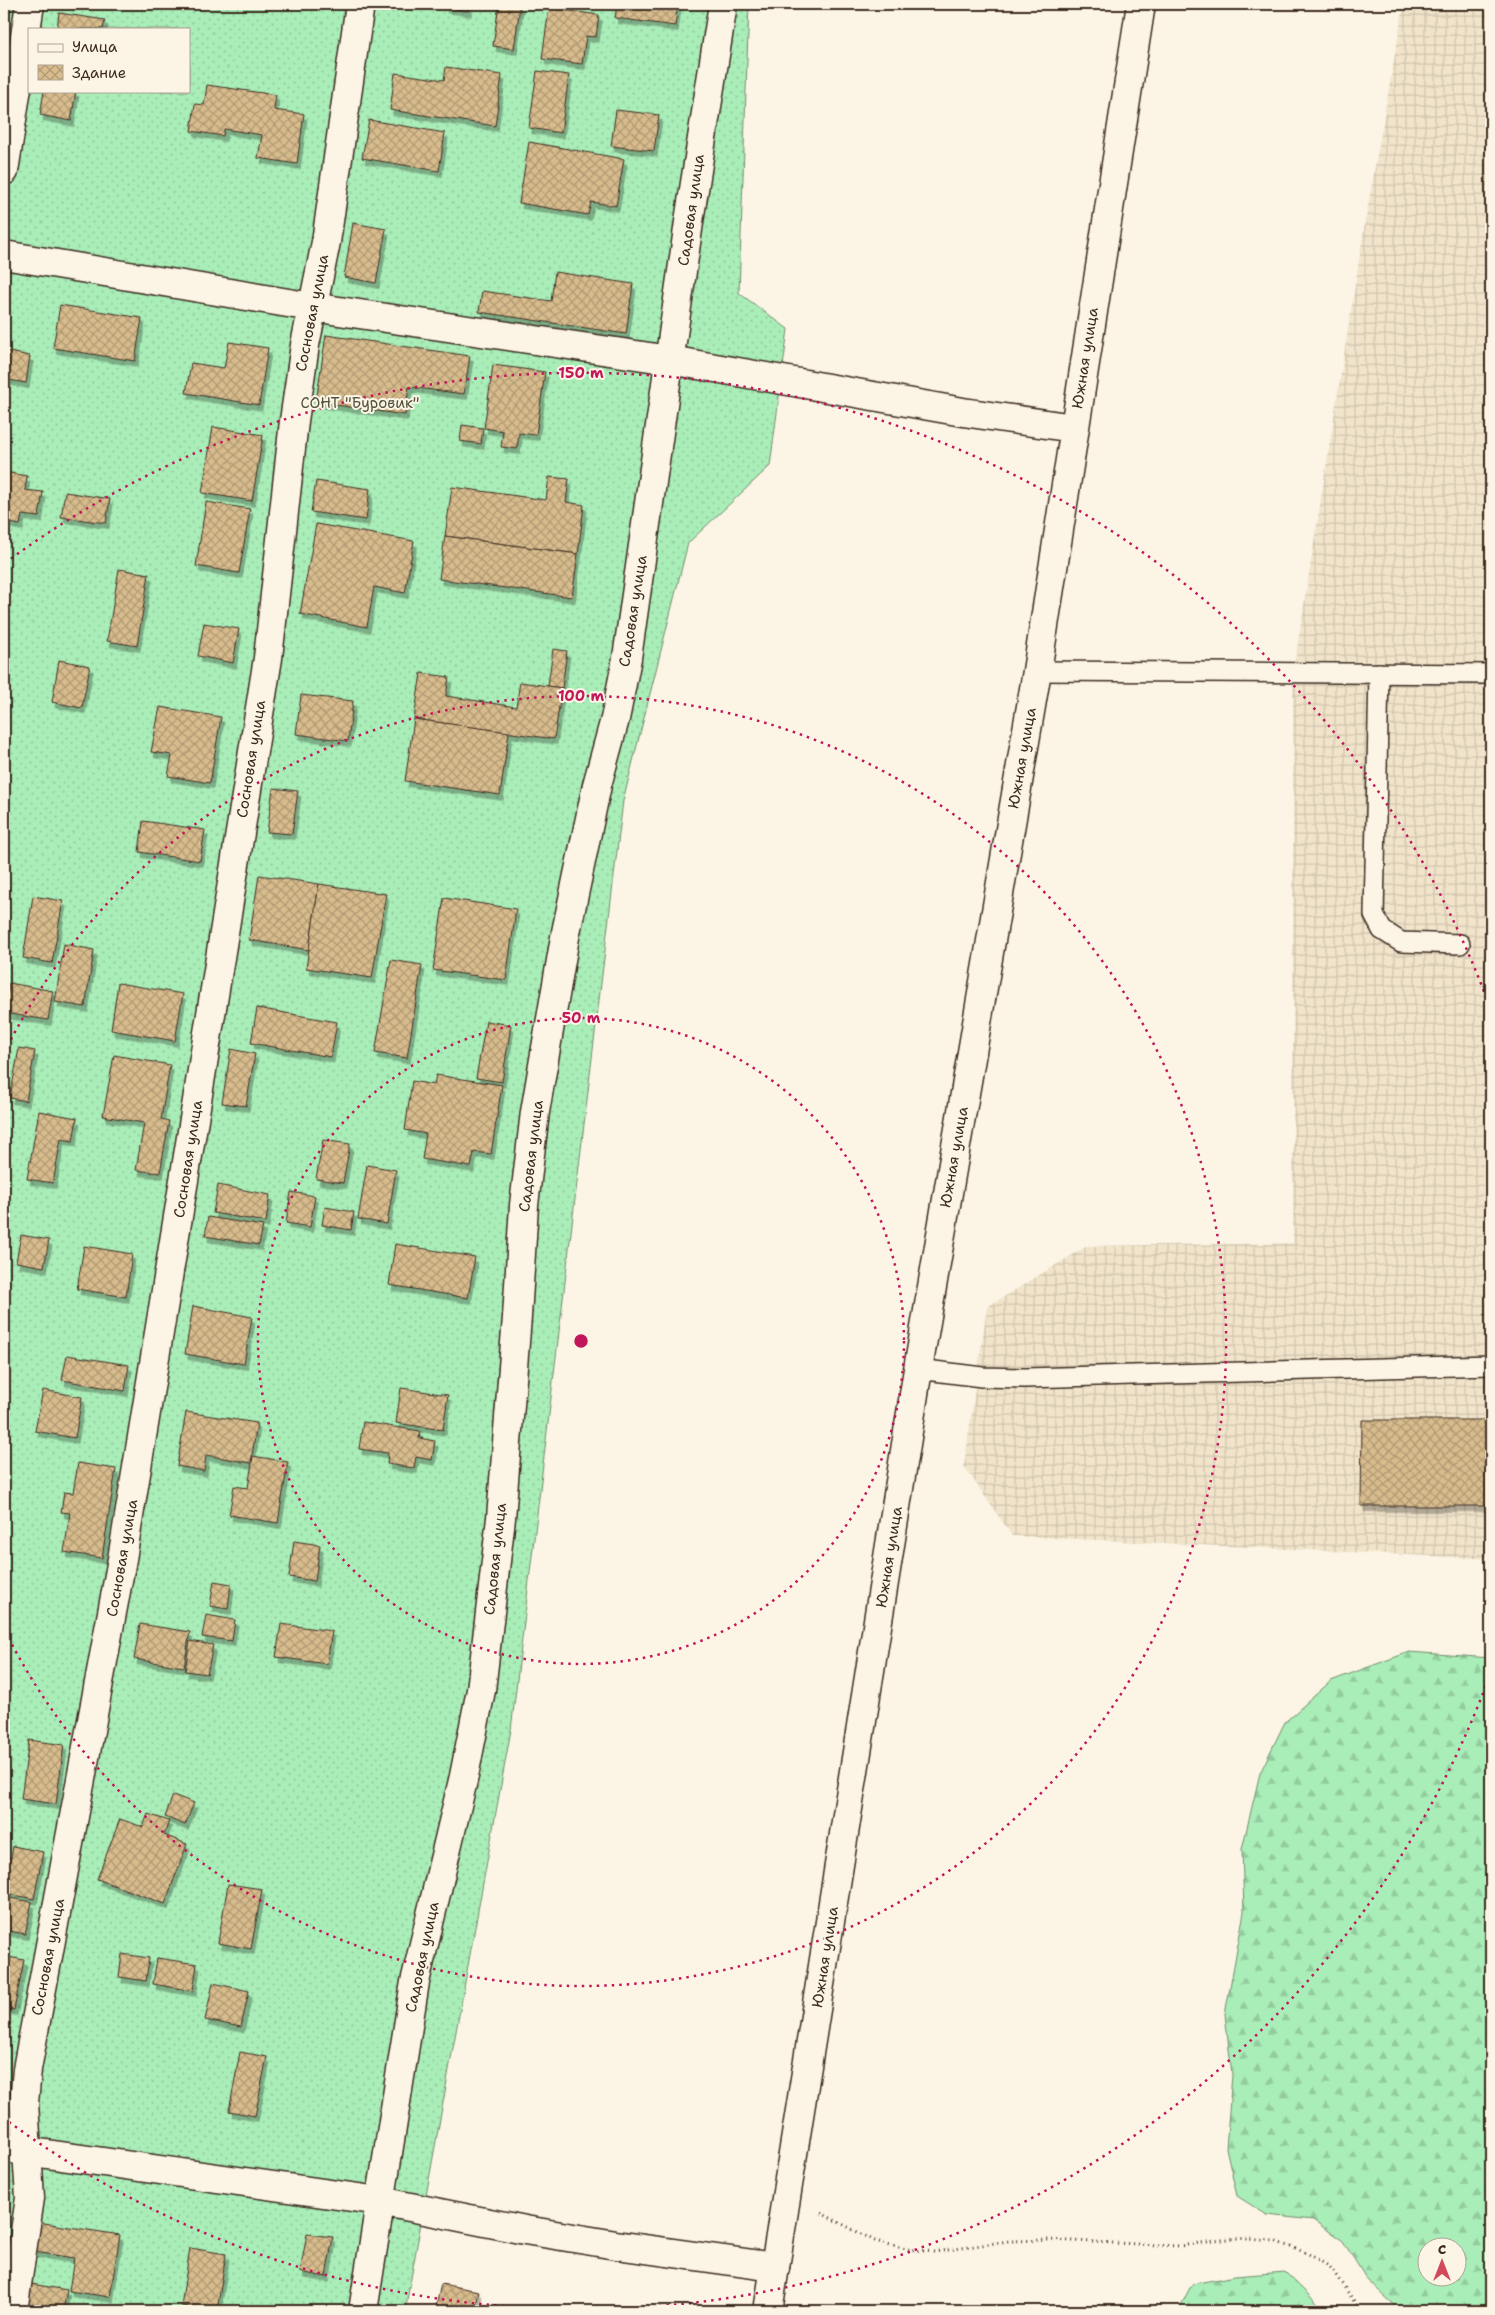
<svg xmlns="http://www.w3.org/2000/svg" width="1495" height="2315" viewBox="0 0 1495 2315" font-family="'Shantell Sans',sans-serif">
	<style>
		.industrial { fill: url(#industrial-grid) }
		.forest { fill: url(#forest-firs); stroke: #728c6b; fill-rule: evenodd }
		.garden { fill: url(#garden-dots); stroke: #728c6b; fill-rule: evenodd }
		.building { fill: url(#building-cross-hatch); stroke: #3b2a1e; filter: url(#shadow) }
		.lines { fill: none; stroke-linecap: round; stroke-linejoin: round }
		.lane-casing { stroke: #3b2a1e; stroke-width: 22 }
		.street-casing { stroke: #3b2a1e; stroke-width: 31 }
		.secondary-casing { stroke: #3b2a1e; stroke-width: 31 }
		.path { stroke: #3b2a1e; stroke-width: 3; stroke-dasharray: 1 4; stroke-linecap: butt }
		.lane { stroke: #fcf5e5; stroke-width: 19 }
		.street { stroke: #fcf5e5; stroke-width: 28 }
		.secondary { stroke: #fcf5e5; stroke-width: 28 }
		.ring { fill: none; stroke: #c2185b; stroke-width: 2.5; stroke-dasharray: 2.5 5 }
		.labels { text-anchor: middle; stroke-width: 4; stroke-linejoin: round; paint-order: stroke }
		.street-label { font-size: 15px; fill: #3b2a1e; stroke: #fcf5e5 }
		.park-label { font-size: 15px; fill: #51513d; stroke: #fcf5e5 }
		.centre { fill: #c2185b; stroke: #fcf5e5; stroke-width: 2.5 }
		.ring-label { font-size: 15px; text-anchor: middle; font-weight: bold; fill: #c2185b; stroke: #fcf5e5; stroke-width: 4; stroke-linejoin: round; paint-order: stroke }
	</style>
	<defs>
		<pattern id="industrial-grid" width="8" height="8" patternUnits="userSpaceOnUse" patternTransform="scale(1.25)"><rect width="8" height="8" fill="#f1e4cb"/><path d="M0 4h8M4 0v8" fill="none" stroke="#d0c4ae"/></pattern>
		<pattern id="forest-firs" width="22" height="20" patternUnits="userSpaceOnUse" patternTransform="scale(1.25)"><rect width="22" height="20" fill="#a9edb8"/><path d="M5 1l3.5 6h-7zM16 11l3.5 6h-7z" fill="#92cb9e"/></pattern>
		<pattern id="garden-dots" width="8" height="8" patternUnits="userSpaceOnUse" patternTransform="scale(1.25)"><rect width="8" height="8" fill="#a9edb8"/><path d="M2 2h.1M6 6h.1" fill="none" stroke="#92cb9e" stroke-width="1.8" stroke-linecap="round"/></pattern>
		<pattern id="building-cross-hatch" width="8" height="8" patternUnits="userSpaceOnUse" patternTransform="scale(1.25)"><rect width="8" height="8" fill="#d8bc8d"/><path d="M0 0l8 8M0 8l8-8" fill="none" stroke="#b09973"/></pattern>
		<filter id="shadow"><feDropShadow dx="3" dy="5.5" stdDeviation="0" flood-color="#0004"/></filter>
	</defs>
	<rect width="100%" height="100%" fill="#fcf5e5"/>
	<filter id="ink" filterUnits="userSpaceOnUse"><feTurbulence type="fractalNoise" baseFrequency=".02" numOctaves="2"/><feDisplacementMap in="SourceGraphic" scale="10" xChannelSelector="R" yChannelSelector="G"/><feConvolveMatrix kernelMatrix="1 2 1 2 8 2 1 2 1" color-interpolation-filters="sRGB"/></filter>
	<g filter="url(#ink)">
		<path class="industrial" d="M 1404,4 L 1491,4 L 1491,1559 L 1012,1536 L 964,1466 L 987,1307 L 1087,1246 L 1293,1243 L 1293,674 L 1365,223 Z"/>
		<g class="forest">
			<path d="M 1409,1652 L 1491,1658 L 1491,2311 L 1401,2311 L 1367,2280 L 1343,2241 L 1313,2220 L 1267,2215 L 1237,2196 L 1226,2148 L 1232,2075 L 1225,2014 L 1244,1912 L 1242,1849 L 1260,1773 L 1285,1722 L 1331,1681 ZM 1428,2248 L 1458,2248 L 1458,2278 L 1428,2278 Z"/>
			<path d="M 1285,2272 L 1325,2311 L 1178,2311 L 1192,2284 L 1235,2276 Z"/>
		</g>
		<path class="garden" d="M 4,4 L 749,4 L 739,293 L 788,329 L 770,466 L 688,543 L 623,801 L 511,1730 L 405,2311 L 4,2311 ZM 29,29 L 189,29 L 189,91 L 29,91 Z"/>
		<g class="building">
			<path d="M 444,4 L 469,4 L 468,11 L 444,7 Z"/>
			<path d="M 499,4 L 520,6 L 514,49 L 493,46 Z"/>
			<path d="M 617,4 L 678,4 L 675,26 L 615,18 Z"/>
			<path d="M 549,8 L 599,15 L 596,37 L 586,36 L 582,64 L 542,59 Z"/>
			<path d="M 59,13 L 105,20 L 103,29 L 57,29 Z"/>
			<path d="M 446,67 L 502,75 L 495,126 L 390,110 L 395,73 L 444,80 Z"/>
			<path d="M 537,71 L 569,75 L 561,133 L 529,128 Z"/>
			<path d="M 207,85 L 276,95 L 274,110 L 304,114 L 297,164 L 258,158 L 262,135 L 224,129 L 223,136 L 191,131 L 195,104 L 204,105 Z"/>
			<path d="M 44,91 L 76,91 L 71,121 L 40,115 Z"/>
			<path d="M 616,110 L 659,115 L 654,151 L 611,146 Z"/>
			<path d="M 369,120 L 445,133 L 439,171 L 362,158 Z"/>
			<path d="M 529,142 L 624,159 L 616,206 L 591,202 L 588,215 L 519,203 Z"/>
			<path d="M 353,223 L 386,229 L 376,283 L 344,277 Z"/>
			<path d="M 555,272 L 633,284 L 626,334 L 479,312 L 482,291 L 551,301 Z"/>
			<path d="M 60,305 L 142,318 L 135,361 L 53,348 Z"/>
			<path d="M 326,335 L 470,356 L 464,394 L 409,387 L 405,415 L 316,402 Z"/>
			<path d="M 229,342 L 268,348 L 259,405 L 186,393 L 191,363 L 224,368 Z"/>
			<path d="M 4,351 L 30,356 L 26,383 L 4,379 Z"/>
			<path d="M 493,365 L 545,372 L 536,435 L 519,433 L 517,449 L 501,447 L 503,431 L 484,428 Z"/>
			<path d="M 462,425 L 483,428 L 481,444 L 460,441 Z"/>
			<path d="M 213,427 L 263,435 L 252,501 L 202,493 Z"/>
			<path d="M 4,472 L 27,476 L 25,490 L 43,492 L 39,517 L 22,515 L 20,525 L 4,522 Z"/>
			<path d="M 549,477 L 569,479 L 566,502 L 584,505 L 578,554 L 445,536 L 452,487 L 546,500 Z"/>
			<path d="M 316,481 L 370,489 L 366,520 L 311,512 Z"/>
			<path d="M 65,492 L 110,499 L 106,523 L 61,517 Z"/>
			<path d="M 206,502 L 250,509 L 239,573 L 196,566 Z"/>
			<path d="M 316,524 L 414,541 L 405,593 L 374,587 L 367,627 L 300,614 Z"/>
			<path d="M 445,536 L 578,554 L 572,597 L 439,579 Z"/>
			<path d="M 119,569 L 149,574 L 137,646 L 107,641 Z"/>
			<path d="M 204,623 L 239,629 L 233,663 L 198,656 Z"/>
			<path d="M 553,649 L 567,651 L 562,688 L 548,686 Z"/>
			<path d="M 59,660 L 90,666 L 82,708 L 52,702 Z"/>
			<path d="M 421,673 L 449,677 L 446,696 L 516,707 L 520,682 L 562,688 L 554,739 L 414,719 Z"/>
			<path d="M 301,695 L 353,701 L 348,741 L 296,734 Z"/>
			<path d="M 160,707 L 221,717 L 210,783 L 168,776 L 172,755 L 151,752 Z"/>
			<path d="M 414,719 L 509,732 L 500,795 L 405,781 Z"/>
			<path d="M 273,788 L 298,791 L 292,834 L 267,832 Z"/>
			<path d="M 143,821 L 205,830 L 200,861 L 139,852 Z"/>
			<path d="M 259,875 L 319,884 L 309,950 L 249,940 Z"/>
			<path d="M 319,884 L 386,894 L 372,978 L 306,968 Z"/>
			<path d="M 33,896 L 63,901 L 52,963 L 23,958 Z"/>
			<path d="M 444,898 L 516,909 L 506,980 L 433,970 Z"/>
			<path d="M 64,944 L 94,950 L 85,1007 L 55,1002 Z"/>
			<path d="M 391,960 L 422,965 L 407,1058 L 375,1053 Z"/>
			<path d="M 9,983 L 53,991 L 48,1020 L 4,1013 Z"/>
			<path d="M 118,983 L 183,994 L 175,1041 L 111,1030 Z"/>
			<path d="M 257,1008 L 337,1022 L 331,1057 L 251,1043 Z"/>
			<path d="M 486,1021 L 511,1025 L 502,1082 L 476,1078 Z"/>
			<path d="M 19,1048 L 35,1051 L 26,1101 L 10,1098 Z"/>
			<path d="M 231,1049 L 255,1054 L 246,1106 L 222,1103 Z"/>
			<path d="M 114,1055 L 170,1065 L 161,1119 L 169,1121 L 160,1173 L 136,1170 L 144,1123 L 103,1116 Z"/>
			<path d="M 436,1075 L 502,1085 L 491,1154 L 474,1152 L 471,1167 L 422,1159 L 426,1134 L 405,1130 L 412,1081 L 434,1085 Z"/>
			<path d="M 39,1111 L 77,1118 L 73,1141 L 61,1139 L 53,1183 L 27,1179 Z"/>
			<path d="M 323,1140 L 350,1144 L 343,1183 L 316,1179 Z"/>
			<path d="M 367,1165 L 396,1170 L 387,1224 L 358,1219 Z"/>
			<path d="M 218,1185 L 270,1195 L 266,1222 L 213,1213 Z"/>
			<path d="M 291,1192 L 315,1196 L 310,1227 L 286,1223 Z"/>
			<path d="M 325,1207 L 354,1212 L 351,1230 L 322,1225 Z"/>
			<path d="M 208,1217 L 263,1226 L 259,1245 L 205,1236 Z"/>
			<path d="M 21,1235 L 49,1240 L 44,1267 L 16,1262 Z"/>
			<path d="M 395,1244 L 475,1257 L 468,1298 L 389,1285 Z"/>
			<path d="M 84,1246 L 132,1254 L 126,1297 L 77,1289 Z"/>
			<path d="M 193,1306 L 252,1317 L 244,1364 L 185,1354 Z"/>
			<path d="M 67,1355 L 129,1365 L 125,1391 L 62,1380 Z"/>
			<path d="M 401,1388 L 448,1395 L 443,1430 L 396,1423 Z"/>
			<path d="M 43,1390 L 82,1397 L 75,1438 L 35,1431 Z"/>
			<path d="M 186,1412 L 257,1423 L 251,1463 L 206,1455 L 204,1471 L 177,1466 Z"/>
			<path d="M 1362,1420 L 1491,1420 L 1491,1506 L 1361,1506 Z"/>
			<path d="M 363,1422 L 420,1431 L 419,1438 L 435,1441 L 432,1460 L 416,1457 L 414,1468 L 387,1464 L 388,1453 L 359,1449 Z"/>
			<path d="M 253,1456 L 288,1462 L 278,1523 L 229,1515 L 234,1486 L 248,1488 Z"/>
			<path d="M 78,1463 L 116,1469 L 102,1558 L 64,1552 L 70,1513 L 61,1512 L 64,1492 L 73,1493 Z"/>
			<path d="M 294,1541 L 320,1545 L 315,1581 L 289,1577 Z"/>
			<path d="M 214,1581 L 231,1584 L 228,1609 L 210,1606 Z"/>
			<path d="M 206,1615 L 235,1620 L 232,1641 L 202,1637 Z"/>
			<path d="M 140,1624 L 190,1632 L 184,1667 L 134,1659 Z"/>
			<path d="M 281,1624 L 332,1631 L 327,1664 L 276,1657 Z"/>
			<path d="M 190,1641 L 213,1645 L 207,1674 L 185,1671 Z"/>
			<path d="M 29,1740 L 64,1745 L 56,1804 L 21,1799 Z"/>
			<path d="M 173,1795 L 194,1803 L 185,1825 L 165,1817 Z"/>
			<path d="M 148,1814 L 169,1821 L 164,1835 L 187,1844 L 165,1904 L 97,1879 L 120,1819 L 143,1827 Z"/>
			<path d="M 13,1846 L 43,1852 L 34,1899 L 4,1893 L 4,1856 L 11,1858 Z"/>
			<path d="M 228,1884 L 262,1889 L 251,1949 L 218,1943 Z"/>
			<path d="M 4,1897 L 32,1902 L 25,1934 L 4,1930 Z"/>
			<path d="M 122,1954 L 149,1958 L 146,1981 L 119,1977 Z"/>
			<path d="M 4,1956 L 24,1960 L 14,2010 L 4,2008 Z"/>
			<path d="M 157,1958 L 197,1964 L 193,1991 L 153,1984 Z"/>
			<path d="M 213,1983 L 249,1991 L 241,2027 L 205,2020 Z"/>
			<path d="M 240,2052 L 267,2057 L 255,2116 L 229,2111 Z"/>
			<path d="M 38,2222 L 120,2235 L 110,2297 L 69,2291 L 74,2258 L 34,2252 Z"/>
			<path d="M 307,2234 L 333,2237 L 326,2277 L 300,2272 Z"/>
			<path d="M 190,2248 L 226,2254 L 217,2311 L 181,2306 Z"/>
			<path d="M 31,2284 L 67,2290 L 63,2311 L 26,2311 Z"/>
			<path d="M 441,2284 L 479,2291 L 475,2311 L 460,2311 L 436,2306 Z"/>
		</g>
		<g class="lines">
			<defs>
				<g id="lane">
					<path d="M 1037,671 L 1491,674"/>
					<path d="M 1379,673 L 1374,915 L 1382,930 L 1401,942 L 1460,944"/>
					<path d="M 918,1369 L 982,1377 L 1025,1378 L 1491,1365"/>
				</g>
				<g id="street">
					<path d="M 4,171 L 30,4"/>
					<path d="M 4,255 L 312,307 L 670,360 L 963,412 L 1074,428"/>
					<path d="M 4,2148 L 380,2201 L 525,2230 L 616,2245 L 775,2267"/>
					<path d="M 13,2311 L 30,2198 L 24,2103 L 27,2069 L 122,1559 L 203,1064 L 268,658 L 294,421 L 305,345 L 326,242 L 360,4"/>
					<path d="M 363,2311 L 415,1982 L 464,1776 L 481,1690 L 501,1518 L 517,1317 L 524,1205 L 535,1112 L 565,937 L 597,785 L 615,719 L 627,658 L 690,215 L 723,4"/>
				</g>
				<path id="secondary" d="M 768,2311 L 918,1369 L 1037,671 L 1141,4"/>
			</defs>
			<use href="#lane" class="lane-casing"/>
			<use href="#street" class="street-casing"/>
			<use href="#secondary" class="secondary-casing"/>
			<path class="path" d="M 821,2213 L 875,2241 L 906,2249 L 934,2252 L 1009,2241 L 1049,2240 L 1180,2246 L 1235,2238 L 1274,2241 L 1307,2253 L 1330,2267 L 1361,2311"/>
			<use href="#lane" class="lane"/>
			<use href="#street" class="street"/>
			<use href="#secondary" class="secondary"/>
		</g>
	</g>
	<g class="ring">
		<circle cx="581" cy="1341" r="323"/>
		<path d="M4 1053A645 645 0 1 1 4 1629"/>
		<path d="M1491 1672A968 968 0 0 1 5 2119M5 563A968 968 0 0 1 1491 1010"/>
	</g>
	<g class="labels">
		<g class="street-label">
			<text transform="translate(691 210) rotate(-82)" y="5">Садовая улица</text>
			<text transform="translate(312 313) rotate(-79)" y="5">Сосновая улица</text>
			<text transform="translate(1085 358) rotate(-81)" y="5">Южная улица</text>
			<text transform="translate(633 611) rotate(-81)" y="5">Садовая улица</text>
			<text transform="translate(1022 758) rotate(-80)" y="5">Южная улица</text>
			<text transform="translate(251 759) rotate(-81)" y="5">Сосновая улица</text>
			<text transform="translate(531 1156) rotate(-83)" y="5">Садовая улица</text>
			<text transform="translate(954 1157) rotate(-80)" y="5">Южная улица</text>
			<text transform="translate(188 1159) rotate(-81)" y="5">Сосновая улица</text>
			<text transform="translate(889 1557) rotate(-81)" y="5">Южная улица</text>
			<text transform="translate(122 1558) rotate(-80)" y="5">Сосновая улица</text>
			<text transform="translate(495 1559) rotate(-84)" y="5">Садовая улица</text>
			<text transform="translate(48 1957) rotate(-79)" y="5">Сосновая улица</text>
			<text transform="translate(422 1957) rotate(-78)" y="5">Садовая улица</text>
			<text transform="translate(825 1957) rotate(-81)" y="5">Южная улица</text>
		</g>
		<g class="park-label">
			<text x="360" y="408">СОНТ "Буровик"</text>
		</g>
	</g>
	<circle cx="581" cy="1341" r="8" class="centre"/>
	<g class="ring-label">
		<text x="581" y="378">150 m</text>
		<text x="581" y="701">100 m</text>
		<text x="581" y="1023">50 m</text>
	</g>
	<rect width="1495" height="2315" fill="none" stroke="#fcf5e5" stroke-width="20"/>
	<rect x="10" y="10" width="1475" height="2295" fill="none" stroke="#3b2a1e" stroke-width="2" filter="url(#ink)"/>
	<rect x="28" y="28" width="162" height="65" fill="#fcf5e5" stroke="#afa495"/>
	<rect x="38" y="44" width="25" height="8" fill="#fcf5e5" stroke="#afa495"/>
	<text x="72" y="52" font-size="15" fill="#3b2a1e">Улица</text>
	<rect x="38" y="65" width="25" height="15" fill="url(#building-cross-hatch)" stroke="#afa495"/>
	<text x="72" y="78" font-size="15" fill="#3b2a1e">Здание</text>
	<g transform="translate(1442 2262)"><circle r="24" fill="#fcf5e5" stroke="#afa495"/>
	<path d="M0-4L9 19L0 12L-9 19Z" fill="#d1495b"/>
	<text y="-8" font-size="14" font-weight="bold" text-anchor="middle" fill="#3b2a1e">С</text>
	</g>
</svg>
